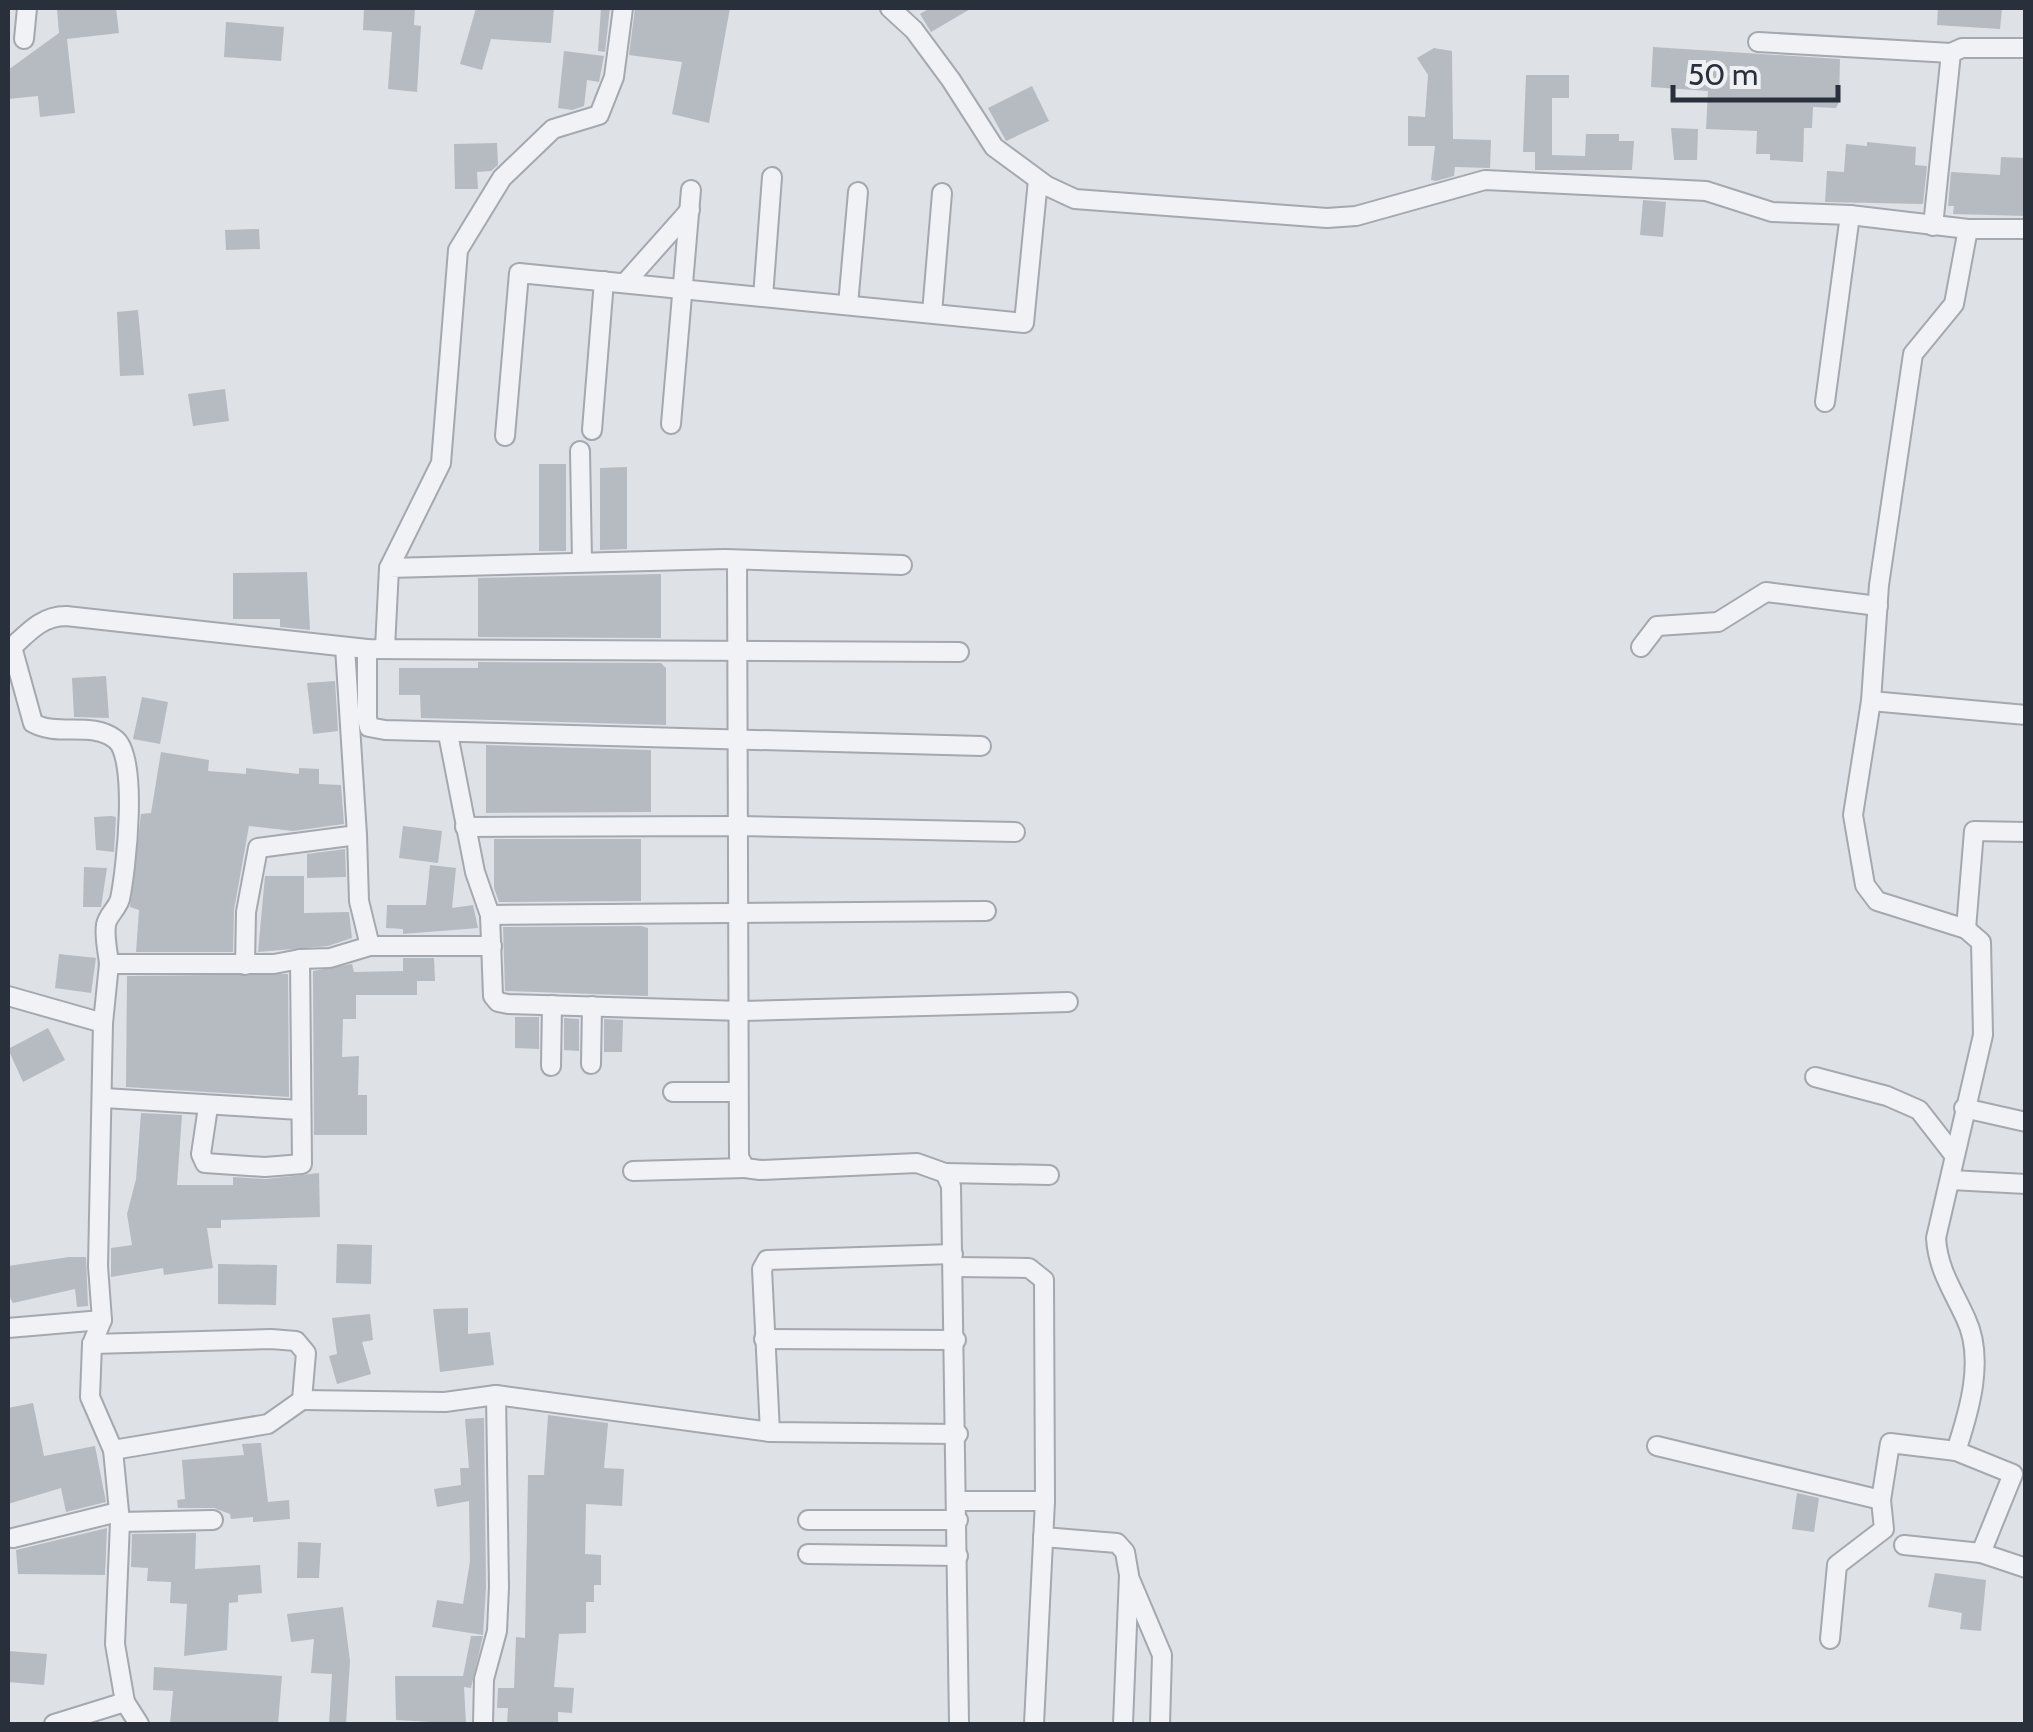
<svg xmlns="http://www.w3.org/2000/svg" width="2033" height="1732" viewBox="0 0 2033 1732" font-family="Cabin,sans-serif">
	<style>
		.building { fill: #b6bbc2 }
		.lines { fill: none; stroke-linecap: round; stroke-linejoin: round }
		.street-casing { stroke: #a4a8af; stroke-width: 22 }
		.street { stroke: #f1f2f5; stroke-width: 18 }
	</style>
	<rect width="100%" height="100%" fill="#dee1e6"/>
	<g class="building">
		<path d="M 116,8 L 119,33 L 67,39 L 75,113 L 40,117 L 38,96 L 8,99 L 8,70 L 59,33 L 57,9 Z"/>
		<path d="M 364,8 L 415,8 L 414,25 L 421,26 L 417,92 L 388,89 L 392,32 L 363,30 Z"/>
		<path d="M 476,8 L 554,8 L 551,43 L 491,39 L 482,70 L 460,64 Z"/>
		<path d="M 601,8 L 610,8 L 605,52 L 598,51 Z"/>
		<path d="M 635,8 L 730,8 L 709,123 L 672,114 L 682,62 L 629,55 Z"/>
		<path d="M 930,8 L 972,8 L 931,32 L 920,14 Z"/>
		<path d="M 1938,8 L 2002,8 L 2000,29 L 1937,25 Z"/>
		<path d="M 226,22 L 284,27 L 281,61 L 224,57 Z"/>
		<path d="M 1653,47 L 1840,59 L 1839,102 L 1836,108 L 1813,107 L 1812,128 L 1804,128 L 1803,162 L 1770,160 L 1770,154 L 1756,154 L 1757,131 L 1706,129 L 1708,91 L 1651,87 Z"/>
		<path d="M 1434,48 L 1452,51 L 1453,139 L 1491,140 L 1490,168 L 1455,167 L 1454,176 L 1436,181 L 1431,180 L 1435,146 L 1408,146 L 1408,116 L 1425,117 L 1428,75 L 1417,58 Z"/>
		<path d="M 564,51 L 604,56 L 599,82 L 587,80 L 584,106 L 572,110 L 558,108 Z"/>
		<path d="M 1526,75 L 1569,75 L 1569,98 L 1552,98 L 1552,155 L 1585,156 L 1586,134 L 1619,134 L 1619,141 L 1634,141 L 1632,170 L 1535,170 L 1535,152 L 1523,152 Z"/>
		<path d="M 1032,86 L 1049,121 L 1006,141 L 988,108 Z"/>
		<path d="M 1671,128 L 1698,129 L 1697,160 L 1674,160 Z"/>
		<path d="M 1867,142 L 1916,147 L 1915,165 L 1927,166 L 1923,204 L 1825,202 L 1827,171 L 1844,172 L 1846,144 L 1867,146 Z"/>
		<path d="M 497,143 L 498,165 L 491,171 L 477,172 L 478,189 L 455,189 L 454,144 Z"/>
		<path d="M 2001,157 L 2026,158 L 2026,216 L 1953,214 L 1954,206 L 1948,206 L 1951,172 L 2000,175 Z"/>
		<path d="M 1643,200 L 1666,202 L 1663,237 L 1640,235 Z"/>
		<path d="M 259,229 L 260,249 L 226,250 L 225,230 Z"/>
		<path d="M 138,310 L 144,375 L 120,376 L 117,312 Z"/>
		<path d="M 225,389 L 229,421 L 193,426 L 188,394 Z"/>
		<rect x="539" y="464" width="27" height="87"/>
		<path d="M 627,467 L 627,549 L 600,550 L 600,468 Z"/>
		<path d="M 307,572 L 310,630 L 280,627 L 280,619 L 233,619 L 233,573 Z"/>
		<path d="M 661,574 L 661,638 L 478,637 L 478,578 Z"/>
		<path d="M 478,662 L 661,663 L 666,668 L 666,725 L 421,718 L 420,695 L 399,695 L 399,668 L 478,668 Z"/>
		<path d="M 106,676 L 109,718 L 74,717 L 72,678 Z"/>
		<path d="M 335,681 L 338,731 L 313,734 L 307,683 Z"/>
		<path d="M 142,697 L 168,702 L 160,744 L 133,739 Z"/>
		<path d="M 486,745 L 651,750 L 651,812 L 486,813 Z"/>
		<path d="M 161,752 L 209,760 L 208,771 L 246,774 L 246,768 L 299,774 L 299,768 L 319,769 L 319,784 L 341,785 L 344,824 L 293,831 L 249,826 L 234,910 L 233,952 L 136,952 L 139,910 L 130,907 L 141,814 L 151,813 Z"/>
		<path d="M 111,816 L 116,817 L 114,852 L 96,850 L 94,817 Z"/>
		<path d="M 403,826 L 442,831 L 438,863 L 399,858 Z"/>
		<path d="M 494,839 L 641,839 L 641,901 L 499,902 L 494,888 Z"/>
		<path d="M 345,849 L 346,877 L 307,878 L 307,854 Z"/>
		<path d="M 430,865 L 456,868 L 452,908 L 473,905 L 478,928 L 403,934 L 403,929 L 386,928 L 387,905 L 426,905 Z"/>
		<path d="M 84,867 L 107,868 L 101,907 L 83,907 Z"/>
		<path d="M 265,876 L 304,876 L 304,913 L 349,912 L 352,938 L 328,946 L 258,952 Z"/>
		<path d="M 641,926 L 648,928 L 648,996 L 505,991 L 503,927 Z"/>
		<path d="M 59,954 L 96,958 L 91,993 L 55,988 Z"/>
		<path d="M 403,958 L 434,958 L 435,981 L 417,981 L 417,995 L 356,995 L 356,1019 L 343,1019 L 342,1057 L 359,1056 L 358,1095 L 367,1095 L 367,1135 L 314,1135 L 313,971 L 352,964 L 354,972 L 403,971 Z"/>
		<path d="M 288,974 L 289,1097 L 126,1087 L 127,976 Z"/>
		<path d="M 515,1017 L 539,1017 L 539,1049 L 515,1048 Z"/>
		<path d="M 564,1018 L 579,1019 L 579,1051 L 564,1050 Z"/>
		<path d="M 604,1019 L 623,1020 L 622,1052 L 604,1052 Z"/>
		<path d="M 48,1028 L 65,1060 L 23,1082 L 8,1049 Z"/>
		<path d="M 141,1113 L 182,1115 L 177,1185 L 233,1185 L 233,1177 L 266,1179 L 319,1173 L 320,1217 L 221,1220 L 221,1228 L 207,1228 L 213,1268 L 164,1275 L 163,1268 L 111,1277 L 111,1248 L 132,1245 L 127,1214 L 136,1179 Z"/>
		<path d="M 337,1244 L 372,1245 L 371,1284 L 336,1283 Z"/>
		<path d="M 69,1257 L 86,1257 L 88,1306 L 77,1307 L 75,1289 L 13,1303 L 8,1294 L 8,1266 Z"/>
		<path d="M 218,1264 L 277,1265 L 276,1305 L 218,1304 Z"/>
		<path d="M 468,1308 L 468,1334 L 490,1332 L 494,1365 L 440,1372 L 433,1309 Z"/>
		<path d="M 370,1314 L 373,1340 L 362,1342 L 371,1374 L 337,1384 L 329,1356 L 337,1354 L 332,1318 Z"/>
		<path d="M 33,1403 L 44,1456 L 95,1446 L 106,1502 L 66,1512 L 61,1488 L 8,1504 L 8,1408 Z"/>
		<path d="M 548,1415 L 608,1423 L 604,1468 L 624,1469 L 622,1506 L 586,1504 L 585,1554 L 601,1555 L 601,1585 L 594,1585 L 594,1602 L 586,1602 L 586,1633 L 559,1634 L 554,1687 L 574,1688 L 572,1713 L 558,1712 L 558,1724 L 507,1724 L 508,1708 L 497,1708 L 498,1688 L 514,1688 L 516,1637 L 525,1638 L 528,1475 L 544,1475 Z"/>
		<path d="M 484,1418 L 486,1587 L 483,1635 L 432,1627 L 437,1600 L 463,1604 L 470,1561 L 469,1501 L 437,1507 L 434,1489 L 461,1485 L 460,1468 L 469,1468 L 465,1419 Z"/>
		<path d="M 261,1443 L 268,1502 L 289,1500 L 290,1519 L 253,1522 L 253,1517 L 231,1519 L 230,1514 L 214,1508 L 178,1508 L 177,1500 L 185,1499 L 182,1460 L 244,1455 L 242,1444 Z"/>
		<path d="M 1797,1493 L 1819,1498 L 1814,1532 L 1792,1529 Z"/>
		<path d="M 107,1528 L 105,1575 L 18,1574 L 16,1550 Z"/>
		<path d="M 196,1533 L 195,1569 L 260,1565 L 262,1593 L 238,1595 L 238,1602 L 229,1603 L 227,1650 L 184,1656 L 187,1604 L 170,1603 L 171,1582 L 147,1581 L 148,1568 L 131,1567 L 132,1534 Z"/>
		<path d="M 298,1542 L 321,1543 L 319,1578 L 297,1578 Z"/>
		<path d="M 1935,1573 L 1986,1580 L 1981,1631 L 1960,1629 L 1962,1613 L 1928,1607 Z"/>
		<path d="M 343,1607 L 350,1661 L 346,1724 L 329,1724 L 332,1674 L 311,1673 L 314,1639 L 291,1642 L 287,1614 Z"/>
		<path d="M 471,1636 L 483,1636 L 471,1688 L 464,1687 L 466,1724 L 396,1720 L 395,1676 L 463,1676 Z"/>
		<path d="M 8,1651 L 47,1654 L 44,1685 L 8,1682 Z"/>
		<path d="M 154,1667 L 282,1676 L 278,1724 L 170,1724 L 173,1691 L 153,1690 Z"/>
	</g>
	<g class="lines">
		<defs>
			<g id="street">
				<path d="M 890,8 L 914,30 L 951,80 L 994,147 L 1047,186 L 1075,199 L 1327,218 L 1356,216 L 1485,180 L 1706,191 L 1772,212 L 1850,215 L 1968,229 L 2026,229"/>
				<path d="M 24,39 L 27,8"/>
				<path d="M 1758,42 L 1951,53"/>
				<path d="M 1933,226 L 1951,53 L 1962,48 L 2026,48"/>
				<path d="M 625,283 L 690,210"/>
				<path d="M 763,297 L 772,177"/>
				<path d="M 848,305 L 858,192"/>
				<path d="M 932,313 L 942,193"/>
				<path d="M 1825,402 L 1850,215"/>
				<path d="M 671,424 L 691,190"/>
				<path d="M 592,430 L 604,281"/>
				<path d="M 505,436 L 519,273 L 1024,323 L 1038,180"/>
				<path d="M 580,451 L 582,561"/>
				<path d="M 737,560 L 739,1157 L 745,1168 L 760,1170 L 917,1163 L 945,1173 L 951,1186 L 959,1724"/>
				<path d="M 389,568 L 441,463 L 458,250 L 502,178 L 553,129 L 599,115 L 614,77 L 623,8"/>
				<path d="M 12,647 L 33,723 C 58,737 91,721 115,739 C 139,756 126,871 120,899 C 117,909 107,916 106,925 C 104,937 108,952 109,964"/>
				<path d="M 1641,647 L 1657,626 L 1718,622 L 1766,592 L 1878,606"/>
				<path d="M 385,648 L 389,568 L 725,559 L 902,565"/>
				<path d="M 367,649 L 367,718 L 369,727 L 385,730 L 981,746"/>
				<path d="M 8,651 C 26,635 40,616 66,616 L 367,649 L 959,652"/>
				<path d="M 1871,701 L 2026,715"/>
				<path d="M 448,734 L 475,872 L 490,915 L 986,911"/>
				<path d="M 465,827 L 739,826 L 1015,832"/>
				<path d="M 357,835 L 359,901 L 370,946"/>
				<path d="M 490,915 L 493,996 L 498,1002 L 508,1004 L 742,1011 L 1068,1002"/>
				<path d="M 1966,929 L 1974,831 L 2026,832"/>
				<path d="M 300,959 L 330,958 L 370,946 L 492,946"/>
				<path d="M 245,965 L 246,912 L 258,848 L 357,835 L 345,647"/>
				<path d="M 8,996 L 103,1023"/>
				<path d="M 591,1064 L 592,1006"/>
				<path d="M 551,1066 L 552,1005"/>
				<path d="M 1815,1077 L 1887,1096 L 1919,1110 L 1954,1155"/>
				<path d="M 673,1092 L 736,1092"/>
				<path d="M 104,1098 L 300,1110"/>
				<path d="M 1964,1108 L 2026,1122"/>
				<path d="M 633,1171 L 745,1168"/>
				<path d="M 945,1173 L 1049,1175"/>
				<path d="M 1951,1180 L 2026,1184"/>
				<path d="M 954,1267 L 1029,1268 L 1044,1280 L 1045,1501 L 958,1501"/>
				<path d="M 8,1328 L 102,1320"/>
				<path d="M 764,1339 L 956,1340"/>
				<path d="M 92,1344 L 271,1339 L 296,1341 L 306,1353 L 302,1400 L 268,1424 L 113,1450"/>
				<path d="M 302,1400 L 445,1402 L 496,1395 L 770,1432 L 958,1434"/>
				<path d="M 770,1432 L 762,1269 L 767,1260 L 953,1254"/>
				<path d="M 1657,1446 L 1881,1500"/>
				<path d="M 1956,1451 C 1969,1412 1985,1359 1966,1319 C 1953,1290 1938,1270 1936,1238 L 1983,1035 L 1981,942 L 1966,929 L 1877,901 L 1865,885 L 1853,815 L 1871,701 L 1879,585 L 1913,354 L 1954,304 L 1968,229"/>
				<path d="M 808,1520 L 958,1520"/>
				<path d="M 120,1522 L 213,1520"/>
				<path d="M 1043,1537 L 1117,1543 L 1125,1552 L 1129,1575 L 1123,1724"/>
				<path d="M 13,1538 L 118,1512"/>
				<path d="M 1904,1545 L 1981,1553"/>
				<path d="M 808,1554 L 958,1556"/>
				<path d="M 1129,1577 L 1162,1655 L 1160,1724"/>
				<path d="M 1830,1639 L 1837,1565 L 1884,1529 L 1881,1500 L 1890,1443 L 1956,1451 L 2013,1474 L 1981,1553 L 2026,1568"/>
				<path d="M 125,1702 L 139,1724"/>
				<path d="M 54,1724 L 125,1702 L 115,1644 L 120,1522 L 113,1450 L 90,1397 L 92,1344 L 102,1320 L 98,1266 L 103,1023 L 109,964 L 274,964 L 300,959 L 302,1164 L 265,1167 L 205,1163 L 201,1154 L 208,1107"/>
				<path d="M 483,1724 L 484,1679 L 497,1631 L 499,1587 L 496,1395"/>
				<path d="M 1034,1724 L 1045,1501"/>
			</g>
		</defs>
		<use href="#street" class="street-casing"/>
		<use href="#street" class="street"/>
	</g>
	<rect width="2033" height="1732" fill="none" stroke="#29303b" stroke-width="20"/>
	<path d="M1673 85v15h165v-15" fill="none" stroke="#29303b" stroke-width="5"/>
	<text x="1688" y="85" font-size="30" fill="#29303b" stroke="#eef0f4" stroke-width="8" paint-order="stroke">50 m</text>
</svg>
